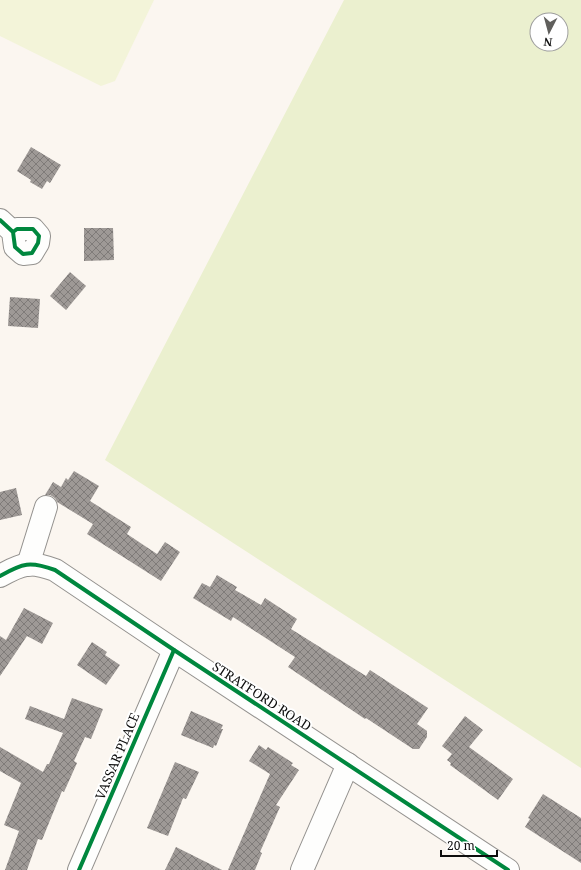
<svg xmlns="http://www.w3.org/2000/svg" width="581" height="870" viewBox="0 0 581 870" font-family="'Noto Serif',serif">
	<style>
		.grass { fill: #ebf0cf; fill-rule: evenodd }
		.pitch { fill: #f3f4d9 }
		.building { fill: url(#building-cross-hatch) }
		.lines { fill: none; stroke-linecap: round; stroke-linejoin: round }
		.minor-casing { stroke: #94928f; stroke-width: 24 }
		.minor { stroke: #fefefd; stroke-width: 22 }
		.cycleway-casing { stroke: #fff; stroke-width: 6 }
		.cycleway { stroke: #00873e; stroke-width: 4 }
		.labels { text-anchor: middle; stroke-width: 4; stroke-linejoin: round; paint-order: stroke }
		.street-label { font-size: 13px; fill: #0d0d0d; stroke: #fff }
	</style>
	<defs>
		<pattern id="building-cross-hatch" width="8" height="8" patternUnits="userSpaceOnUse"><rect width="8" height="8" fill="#9e9996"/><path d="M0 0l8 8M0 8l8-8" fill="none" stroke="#7f7b79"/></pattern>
	</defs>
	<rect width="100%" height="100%" fill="#fbf6f0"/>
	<path class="grass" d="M 344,0 L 581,0 L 581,768 L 105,460 ZM 537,20 L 561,20 L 561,44 L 537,44 Z"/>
	<path class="pitch" d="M 0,0 L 154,0 L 115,81 L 101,86 L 0,36 Z"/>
	<g class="building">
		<path d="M 31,147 L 61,165 L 50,183 L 47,181 L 42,189 L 30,182 L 31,180 L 17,171 Z"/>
		<path d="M 84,228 L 113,228 L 114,260 L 84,261 Z"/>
		<path d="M 70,272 L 86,286 L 66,310 L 50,296 Z"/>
		<path d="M 10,297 L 40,299 L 38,328 L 8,326 Z"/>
		<path d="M 74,471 L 99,486 L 90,501 L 131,527 L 127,534 L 157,554 L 165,542 L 180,552 L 161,581 L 87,534 L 93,524 L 57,502 L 55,498 L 50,495 L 45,495 L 53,482 L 61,487 L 66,478 L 68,480 Z"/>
		<path d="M 16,488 L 22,515 L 0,520 L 0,492 Z"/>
		<path d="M 217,575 L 237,587 L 235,590 L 261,605 L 265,598 L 297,619 L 291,629 L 366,676 L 370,670 L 428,708 L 417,724 L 427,731 L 427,737 L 419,749 L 413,749 L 366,718 L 365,719 L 288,667 L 295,657 L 233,617 L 231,621 L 193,598 L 202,583 L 210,587 Z"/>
		<path d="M 24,608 L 53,623 L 42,644 L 27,636 L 0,676 L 0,636 L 6,640 Z"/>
		<path d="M 92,642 L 107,652 L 105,655 L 120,665 L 106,685 L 77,665 Z"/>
		<path d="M 72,698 L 103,709 L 91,739 L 85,737 L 74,761 L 77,763 L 64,792 L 62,791 L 42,840 L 38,839 L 27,870 L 5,870 L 19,831 L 4,825 L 21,783 L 0,771 L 0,747 L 43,772 L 47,764 L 49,764 L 63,733 L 25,719 L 30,706 L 64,719 Z"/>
		<path d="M 191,711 L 223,725 L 221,729 L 223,729 L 216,746 L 214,745 L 213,748 L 181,735 Z"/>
		<path d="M 465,716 L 483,730 L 469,747 L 513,779 L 498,800 L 450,765 L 451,763 L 447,760 L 452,754 L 442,746 Z"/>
		<path d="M 259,745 L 266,750 L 268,747 L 293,763 L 291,765 L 299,770 L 276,805 L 280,807 L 260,852 L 262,853 L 255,870 L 228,870 L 270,774 L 249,761 Z"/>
		<path d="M 175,762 L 199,772 L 186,799 L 183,798 L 168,836 L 147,828 Z"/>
		<path d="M 543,794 L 581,818 L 581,863 L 525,827 L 530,819 L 528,818 Z"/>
		<path d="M 176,847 L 222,870 L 165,870 Z"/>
	</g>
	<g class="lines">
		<defs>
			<g id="minor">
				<path d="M 0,220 L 13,232 L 15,247 L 23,254 L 32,253 L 38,243 L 39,236 L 33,229 L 17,229 L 13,232"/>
				<path d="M 28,565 L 46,507"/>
				<path d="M 0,576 C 23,563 30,561 55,570 L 174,650 L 508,870"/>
				<path d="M 79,870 L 174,650"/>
				<path d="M 302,870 L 348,764"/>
			</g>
		</defs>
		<use href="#minor" class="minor-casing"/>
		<use href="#minor" class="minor"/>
		<defs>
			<g id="cycleway">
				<path d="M 0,220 L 13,232 L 15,247 L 23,254 L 32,253 L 38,243 L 39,236 L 33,229 L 17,229 L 13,232"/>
				<path d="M 0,576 C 23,563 30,561 55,570 L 174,650 L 508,870"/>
				<path d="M 79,870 L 174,650"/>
			</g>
		</defs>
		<use href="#cycleway" class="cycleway-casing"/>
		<use href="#cycleway" class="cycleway"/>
	</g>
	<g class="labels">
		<g class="street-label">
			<text transform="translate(262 696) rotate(33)" y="5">STRATFORD ROAD</text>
			<text transform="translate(117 756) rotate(-67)" y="5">VASSAR PLACE</text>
		</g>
	</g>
	<g transform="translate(549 32) rotate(186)"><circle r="19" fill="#ffffff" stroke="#9e9e9e"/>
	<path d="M0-3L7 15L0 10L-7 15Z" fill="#605f5c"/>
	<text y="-6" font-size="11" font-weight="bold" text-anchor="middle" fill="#0d0d0d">N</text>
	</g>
	<path d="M441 850v6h56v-6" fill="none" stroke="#0d0d0d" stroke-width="2"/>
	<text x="447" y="850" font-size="12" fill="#0d0d0d" stroke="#ffffff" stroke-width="3" paint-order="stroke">20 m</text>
</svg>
